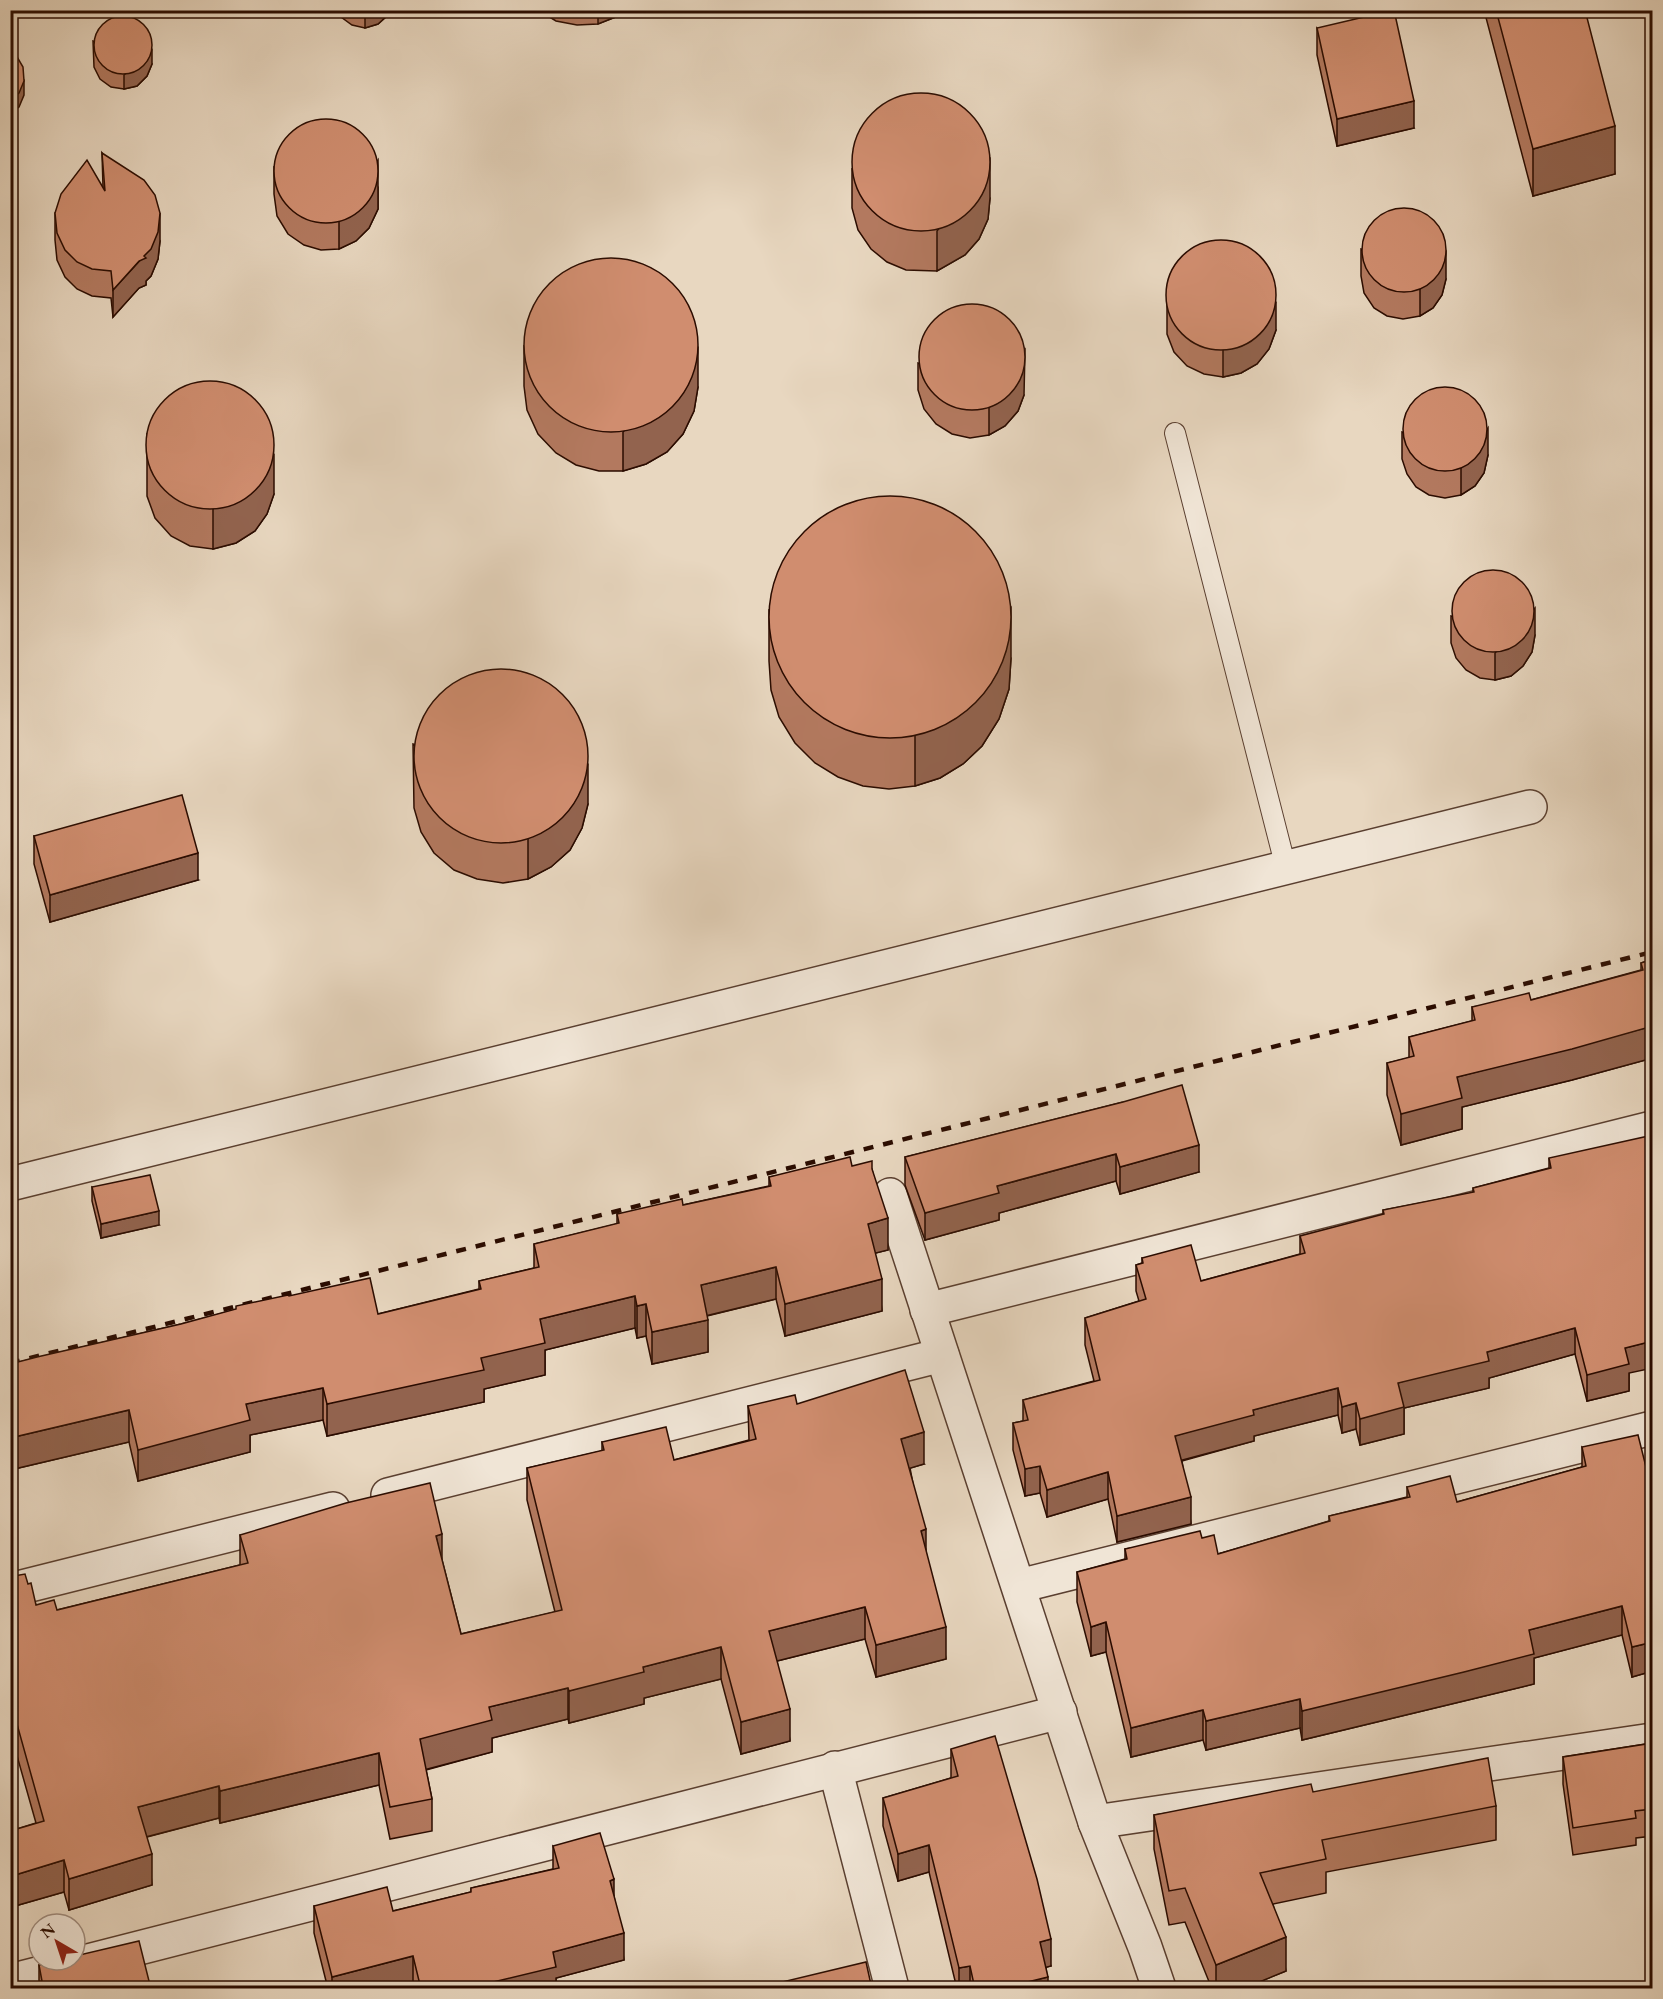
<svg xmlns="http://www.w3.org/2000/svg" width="1663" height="1999" viewBox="0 0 1663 1999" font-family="'EB Garamond',serif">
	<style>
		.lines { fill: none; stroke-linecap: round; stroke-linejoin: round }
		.service-casing { stroke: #5a3f30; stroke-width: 22 }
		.minor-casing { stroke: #5a3f30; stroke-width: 36 }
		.service { stroke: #f0e5d6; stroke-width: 20 }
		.minor { stroke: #f0e5d6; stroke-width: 33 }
		.rail { stroke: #2b0c00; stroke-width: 4.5; stroke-dasharray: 10 10; stroke-linecap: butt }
		.wall { fill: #b3795f; stroke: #2b0c00; stroke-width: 1.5 }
		.shaded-wall { fill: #92634e; stroke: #2b0c00; stroke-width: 1.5 }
		.building { fill: #d08d6f; stroke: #2b0c00; stroke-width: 1.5 }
	</style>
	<rect width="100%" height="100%" fill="#e8d7c0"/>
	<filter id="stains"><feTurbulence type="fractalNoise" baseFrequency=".00333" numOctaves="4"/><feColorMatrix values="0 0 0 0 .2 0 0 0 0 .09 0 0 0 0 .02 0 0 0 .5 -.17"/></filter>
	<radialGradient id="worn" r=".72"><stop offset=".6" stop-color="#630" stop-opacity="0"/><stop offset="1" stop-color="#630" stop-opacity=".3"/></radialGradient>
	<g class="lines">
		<defs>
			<path id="service" d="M 1175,433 L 1286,868"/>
			<g id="minor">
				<path d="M 10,1184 L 1530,807"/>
				<path d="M 890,1195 L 1095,1822 L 1145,1947 L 1159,1988"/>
				<path d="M 927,1310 L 1652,1128"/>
				<path d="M 388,1495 L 942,1355"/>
				<path d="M 1019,1586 L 1652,1428"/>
				<path d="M 10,1590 L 333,1509"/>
				<path d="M 835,1768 L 892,1988"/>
				<path d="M 1095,1822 L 1652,1740"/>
				<path d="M 10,1981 L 1060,1712"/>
			</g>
		</defs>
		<use href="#service" class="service-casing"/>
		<use href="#minor" class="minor-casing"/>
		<use href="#service" class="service"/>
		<use href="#minor" class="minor"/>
		<path class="rail" d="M 10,1363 L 1652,952"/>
	</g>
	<g class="wall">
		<path d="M 337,10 L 390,10 L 388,15 L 378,24 L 365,28 L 352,25 L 341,17 Z"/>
		<path d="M 538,10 L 626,10 L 618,16 L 598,24 L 577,25 L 556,21 Z"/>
		<path d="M 1484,10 L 1585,10 L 1615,174 L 1533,196 Z"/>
		<path d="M 1317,28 L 1414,128 L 1337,146 L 1317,55 Z"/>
		<path d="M 93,41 L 152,64 L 147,76 L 137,86 L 124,89 L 111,87 L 100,79 L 94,67 Z"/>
		<path d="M 102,153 L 160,241 L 158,259 L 151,276 L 146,281 L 146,285 L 139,288 L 113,317 L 111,298 L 92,296 L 77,289 L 65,277 L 57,260 L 55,240 L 55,213 L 103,187 Z"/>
		<path d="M 274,167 L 378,187 L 378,209 L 369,228 L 356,241 L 339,249 L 321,250 L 304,245 L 288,234 L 277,216 L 274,194 Z"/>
		<path d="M 852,169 L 990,198 L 988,219 L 979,239 L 965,255 L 937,271 L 906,270 L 887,262 L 871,249 L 858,230 L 852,208 Z"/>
		<path d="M 1361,249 L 1446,279 L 1442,295 L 1433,308 L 1420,316 L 1403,319 L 1387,316 L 1374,308 L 1364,293 L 1361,276 Z"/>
		<path d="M 1167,287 L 1276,330 L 1269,349 L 1257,364 L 1241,373 L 1223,377 L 1204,374 L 1187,366 L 1174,352 L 1167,334 Z"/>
		<path d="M 524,346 L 698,387 L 694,411 L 683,434 L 667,452 L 646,464 L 623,471 L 599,471 L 576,465 L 556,453 L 538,434 L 527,410 L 524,386 Z"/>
		<path d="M 918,363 L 1024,395 L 1018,411 L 1005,426 L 989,435 L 970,438 L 952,434 L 936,424 L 924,409 L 918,390 Z"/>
		<path d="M 1402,432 L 1488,455 L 1484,473 L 1475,486 L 1461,495 L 1445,498 L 1429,495 L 1416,487 L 1407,474 L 1402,459 Z"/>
		<path d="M 147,434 L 274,494 L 267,514 L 255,531 L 236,543 L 213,549 L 190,546 L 171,536 L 155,518 L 147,496 Z"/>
		<path d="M 769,610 L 1011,658 L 1009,689 L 999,719 L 982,746 L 963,764 L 940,778 L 915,786 L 889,789 L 863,786 L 838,777 L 815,763 L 795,743 L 779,717 L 771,690 L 769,661 Z"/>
		<path d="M 1451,616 L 1535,635 L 1532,652 L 1523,666 L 1511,676 L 1495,680 L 1480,678 L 1466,670 L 1456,658 L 1451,643 Z"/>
		<path d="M 413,744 L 588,804 L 582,828 L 570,850 L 551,867 L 528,879 L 503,883 L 477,879 L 454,870 L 434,853 L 421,832 L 414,808 Z"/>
		<path d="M 34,836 L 198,880 L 50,922 L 34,864 Z"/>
		<path d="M 1653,959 L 1653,1058 L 1572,1080 L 1462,1107 L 1462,1129 L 1401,1145 L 1387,1095 L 1387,1063 L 1409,1058 L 1409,1037 L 1472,1021 L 1472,1007 L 1531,1000 L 1641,970 L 1641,963 Z"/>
		<path d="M 1123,1102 L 1199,1172 L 1120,1194 L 1116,1181 L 999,1213 L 999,1220 L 925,1240 L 905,1185 L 905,1157 Z"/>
		<path d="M 1549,1158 L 1629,1373 L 1629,1391 L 1587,1401 L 1575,1354 L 1489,1378 L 1489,1388 L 1404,1408 L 1404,1434 L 1360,1445 L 1356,1429 L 1342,1433 L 1338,1415 L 1254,1436 L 1254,1441 L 1182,1461 L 1191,1524 L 1117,1542 L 1108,1499 L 1047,1517 L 1040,1493 L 1025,1496 L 1013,1450 L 1013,1423 L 1023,1421 L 1023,1400 L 1094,1381 L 1085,1345 L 1085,1318 L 1139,1301 L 1136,1291 L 1136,1265 L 1142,1263 L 1142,1258 L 1201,1281 L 1300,1254 L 1300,1236 L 1383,1215 L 1383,1210 L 1473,1193 L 1473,1188 L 1549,1168 Z"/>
		<path d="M 852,1166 L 872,1169 L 888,1250 L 875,1253 L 882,1311 L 785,1336 L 776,1299 L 707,1316 L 708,1352 L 652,1364 L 646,1336 L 637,1338 L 635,1328 L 545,1350 L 545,1375 L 484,1389 L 484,1402 L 327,1436 L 323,1420 L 250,1435 L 250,1452 L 138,1481 L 129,1442 L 10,1470 L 10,1364 L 181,1324 L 289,1296 L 378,1314 L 479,1289 L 479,1281 L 534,1268 L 534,1244 L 617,1224 L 617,1214 L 683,1205 L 769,1186 L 769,1177 Z"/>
		<path d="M 92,1187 L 159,1225 L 101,1238 L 92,1201 Z"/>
		<path d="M 797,1404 L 924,1464 L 910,1468 L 926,1552 L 946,1659 L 876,1677 L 865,1639 L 777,1661 L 790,1741 L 741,1754 L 721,1679 L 644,1698 L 644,1704 L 569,1723 L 568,1719 L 492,1738 L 492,1752 L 426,1770 L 432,1799 L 432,1831 L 390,1839 L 379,1785 L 220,1823 L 219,1818 L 147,1837 L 152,1885 L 69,1910 L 64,1892 L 15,1906 L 10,1891 L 10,1831 L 36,1823 L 10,1731 L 10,1576 L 28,1584 L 36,1605 L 57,1610 L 240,1565 L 240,1535 L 442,1560 L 461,1634 L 555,1612 L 527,1500 L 527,1468 L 602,1451 L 602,1442 L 674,1460 L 749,1440 L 748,1406 Z"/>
		<path d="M 1582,1447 L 1653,1495 L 1653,1671 L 1632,1677 L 1622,1635 L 1534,1658 L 1534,1684 L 1464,1701 L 1302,1740 L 1300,1728 L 1206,1750 L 1203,1740 L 1131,1757 L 1106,1652 L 1091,1656 L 1077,1602 L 1077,1572 L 1125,1559 L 1125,1549 L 1202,1538 L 1218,1554 L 1329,1521 L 1329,1516 L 1407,1497 L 1407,1487 L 1457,1502 L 1582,1467 Z"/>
		<path d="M 1653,1743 L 1653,1836 L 1636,1838 L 1636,1845 L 1573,1855 L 1563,1784 L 1563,1757 Z"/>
		<path d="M 951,1749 L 1051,1966 L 1046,1967 L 1048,1989 L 957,1989 L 929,1872 L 898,1881 L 883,1826 L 883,1798 L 951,1778 Z"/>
		<path d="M 1313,1792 L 1496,1806 L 1496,1840 L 1326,1872 L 1326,1893 L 1273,1904 L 1286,1971 L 1242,1989 L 1212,1989 L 1185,1922 L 1169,1925 L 1154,1849 L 1154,1815 Z"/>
		<path d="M 553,1846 L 614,1896 L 624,1960 L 556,1978 L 556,1989 L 414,1989 L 413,1984 L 394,1989 L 328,1989 L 314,1933 L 314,1906 L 393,1911 L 471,1892 L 471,1888 L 553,1869 Z"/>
		<path d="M 39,1965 L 151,1989 L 39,1982 Z"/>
	</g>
	<g class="shaded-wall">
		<path d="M 377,10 L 390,10 L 388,15 L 378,24 L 365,28 L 365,14 Z"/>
		<path d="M 598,10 L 626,10 L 618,16 L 598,24 Z"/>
		<path d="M 152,50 L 152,64 L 147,76 L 137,86 L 124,89 L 124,75 Z"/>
		<path d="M 24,81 L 24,95 L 19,107 L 10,114 L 10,100 Z"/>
		<path d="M 1414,101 L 1414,128 L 1337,146 L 1337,119 Z"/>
		<path d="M 1615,126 L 1615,174 L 1533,196 L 1533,149 Z"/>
		<path d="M 990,159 L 990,198 L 988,219 L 979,239 L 965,255 L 937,271 L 937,231 Z"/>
		<path d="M 378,160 L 378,209 L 369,228 L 356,241 L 339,249 L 339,222 Z"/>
		<path d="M 160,213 L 160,241 L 158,259 L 151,276 L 146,281 L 146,285 L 139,288 L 113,317 L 113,290 L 144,256 Z"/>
		<path d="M 1446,252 L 1446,279 L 1442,295 L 1433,308 L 1420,316 L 1420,289 Z"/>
		<path d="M 1276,303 L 1276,330 L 1269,349 L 1257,364 L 1241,373 L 1223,377 L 1223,350 Z"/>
		<path d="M 698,348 L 698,387 L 694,411 L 683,434 L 667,452 L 646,464 L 623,471 L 623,432 Z"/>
		<path d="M 1025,350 L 1024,395 L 1018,411 L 1005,426 L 989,435 L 989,408 Z"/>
		<path d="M 1488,428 L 1488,455 L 1484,473 L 1475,486 L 1461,495 L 1461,468 Z"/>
		<path d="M 274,455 L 274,494 L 267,514 L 255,531 L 236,543 L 213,549 L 213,509 Z"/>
		<path d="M 1011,608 L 1011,658 L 1009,689 L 999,719 L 982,746 L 963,764 L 940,778 L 915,786 L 915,735 Z"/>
		<path d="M 1535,608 L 1535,635 L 1532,652 L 1523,666 L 1511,676 L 1495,680 L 1495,653 Z"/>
		<path d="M 588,765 L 588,804 L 582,828 L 570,850 L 551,867 L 528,879 L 528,839 Z"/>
		<path d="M 198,853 L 198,880 L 50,922 L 50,895 Z"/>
		<path d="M 1653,1026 L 1653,1058 L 1572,1080 L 1462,1107 L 1462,1129 L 1401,1145 L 1401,1114 L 1457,1077 Z"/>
		<path d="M 1199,1145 L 1199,1172 L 1120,1194 L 1120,1167 Z"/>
		<path d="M 1116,1154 L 1116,1181 L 999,1213 L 999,1220 L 925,1240 L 925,1213 L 997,1186 Z"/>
		<path d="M 159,1211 L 159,1225 L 101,1238 L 101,1224 Z"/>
		<path d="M 888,1218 L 888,1250 L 868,1255 L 868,1224 Z"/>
		<path d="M 776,1267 L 776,1299 L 701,1317 L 701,1285 Z"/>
		<path d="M 882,1279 L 882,1311 L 785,1336 L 785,1304 Z"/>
		<path d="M 635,1296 L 635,1328 L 545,1350 L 545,1375 L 484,1389 L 484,1402 L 327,1436 L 327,1404 L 481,1358 L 540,1319 Z"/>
		<path d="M 646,1304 L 646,1336 L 637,1338 L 637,1306 Z"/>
		<path d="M 708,1320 L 708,1352 L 652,1364 L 652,1332 Z"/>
		<path d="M 1575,1328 L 1575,1354 L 1489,1378 L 1489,1388 L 1404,1408 L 1404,1434 L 1360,1445 L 1360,1419 L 1398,1383 L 1487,1352 Z"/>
		<path d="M 1653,1341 L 1653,1368 L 1629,1373 L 1629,1391 L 1587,1401 L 1587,1375 L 1625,1348 Z"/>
		<path d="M 323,1388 L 323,1420 L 250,1435 L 250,1452 L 138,1481 L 138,1450 L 246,1404 Z"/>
		<path d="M 1338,1388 L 1338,1415 L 1254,1436 L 1254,1441 L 1175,1462 L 1175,1436 L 1253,1410 Z"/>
		<path d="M 1356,1403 L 1356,1429 L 1342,1433 L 1342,1407 Z"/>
		<path d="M 129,1410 L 129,1442 L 10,1470 L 10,1438 Z"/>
		<path d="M 924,1432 L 924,1464 L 901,1471 L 901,1439 Z"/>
		<path d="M 1040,1466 L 1040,1493 L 1025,1496 L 1025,1469 Z"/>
		<path d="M 1108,1472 L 1108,1499 L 1047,1517 L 1047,1490 Z"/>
		<path d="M 1191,1497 L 1191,1524 L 1117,1542 L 1117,1516 Z"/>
		<path d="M 926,1529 L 926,1561 L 921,1531 Z"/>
		<path d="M 442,1534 L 442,1566 L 436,1536 Z"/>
		<path d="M 17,1537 L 17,1569 L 10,1571 L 10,1539 Z"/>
		<path d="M 1622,1606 L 1622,1635 L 1534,1658 L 1534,1684 L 1302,1740 L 1302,1711 L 1529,1630 Z"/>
		<path d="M 865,1607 L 865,1639 L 769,1663 L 769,1631 Z"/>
		<path d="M 1106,1622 L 1106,1652 L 1091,1656 L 1091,1627 Z"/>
		<path d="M 946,1627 L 946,1659 L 876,1677 L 876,1645 Z"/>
		<path d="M 1653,1642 L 1653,1671 L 1632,1677 L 1632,1647 Z"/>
		<path d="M 721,1647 L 721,1679 L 644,1698 L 644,1704 L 569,1723 L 569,1691 L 643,1667 Z"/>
		<path d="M 568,1688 L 568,1719 L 492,1738 L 492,1752 L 420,1771 L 420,1739 L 489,1707 Z"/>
		<path d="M 1300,1699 L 1300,1728 L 1206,1750 L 1206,1721 Z"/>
		<path d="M 790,1709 L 790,1741 L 741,1754 L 741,1722 Z"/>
		<path d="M 1203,1710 L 1203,1740 L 1131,1757 L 1131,1728 Z"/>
		<path d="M 379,1753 L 379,1785 L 220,1823 L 220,1791 Z"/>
		<path d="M 219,1786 L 219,1818 L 138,1839 L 138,1807 Z"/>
		<path d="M 929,1845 L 929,1872 L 898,1881 L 898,1854 Z"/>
		<path d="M 152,1854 L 152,1885 L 69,1910 L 69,1879 Z"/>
		<path d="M 64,1860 L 64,1892 L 15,1906 L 15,1875 Z"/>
		<path d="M 614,1879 L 614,1907 L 610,1881 Z"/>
		<path d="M 624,1933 L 624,1960 L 556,1978 L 556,1989 L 476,1989 L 476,1986 L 553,1952 Z"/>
		<path d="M 1286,1937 L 1286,1971 L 1242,1989 L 1216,1989 L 1216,1965 Z"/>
		<path d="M 1051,1939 L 1051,1966 L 1040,1969 L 1040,1942 Z"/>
		<path d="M 413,1956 L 413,1984 L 394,1989 L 332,1989 L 332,1977 Z"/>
		<path d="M 970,1966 L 970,1989 L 959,1989 L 959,1968 Z"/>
		<path d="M 1048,1977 L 1048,1989 L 999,1989 Z"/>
	</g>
	<g class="building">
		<path d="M 351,10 L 377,10 L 365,14 Z"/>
		<path d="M 1394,10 L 1414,101 L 1337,119 L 1317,28 Z"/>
		<path d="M 1496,10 L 1585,10 L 1615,126 L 1533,149 Z"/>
		<circle cx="123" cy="45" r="29"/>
		<path d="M 10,52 L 16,55 L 23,67 L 24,81 L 19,93 L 10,100 Z"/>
		<circle cx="921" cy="162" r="69"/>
		<circle cx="326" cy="171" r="52"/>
		<path d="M 102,153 L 144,180 L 155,195 L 160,213 L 158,232 L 151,249 L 144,256 L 146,258 L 139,261 L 113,290 L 111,271 L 92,269 L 77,262 L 65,250 L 57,233 L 55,213 L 61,194 L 87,160 L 105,191 Z"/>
		<circle cx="1404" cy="250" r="42"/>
		<circle cx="1221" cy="295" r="55"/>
		<circle cx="611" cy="345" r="87"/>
		<circle cx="972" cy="357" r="53"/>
		<circle cx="210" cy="445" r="64"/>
		<circle cx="1445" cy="429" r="42"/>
		<circle cx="890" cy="617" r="121"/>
		<circle cx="1493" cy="611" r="41"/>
		<circle cx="501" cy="756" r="87"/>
		<path d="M 182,795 L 198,853 L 50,895 L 34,836 Z"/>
		<path d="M 1653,959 L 1653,1026 L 1572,1049 L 1457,1077 L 1462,1098 L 1401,1114 L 1387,1063 L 1414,1056 L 1409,1037 L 1475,1020 L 1472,1007 L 1529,993 L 1531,1000 L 1643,970 L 1641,963 Z"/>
		<path d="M 1182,1085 L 1199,1145 L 1120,1167 L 1116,1154 L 997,1186 L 999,1193 L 925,1213 L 905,1157 L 1123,1102 Z"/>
		<path d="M 1653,1135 L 1653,1341 L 1625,1348 L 1629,1364 L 1587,1375 L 1575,1328 L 1487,1352 L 1489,1361 L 1398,1383 L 1404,1407 L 1360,1419 L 1356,1403 L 1342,1407 L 1338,1388 L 1253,1410 L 1254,1415 L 1175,1436 L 1191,1497 L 1117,1516 L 1108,1472 L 1047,1490 L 1040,1466 L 1025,1469 L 1013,1423 L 1028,1420 L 1023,1400 L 1100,1380 L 1085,1318 L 1146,1299 L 1136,1265 L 1143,1263 L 1142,1258 L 1191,1245 L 1201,1281 L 1305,1253 L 1300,1236 L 1384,1214 L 1383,1210 L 1474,1192 L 1473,1188 L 1551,1168 L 1549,1158 Z"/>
		<path d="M 850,1157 L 852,1166 L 872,1161 L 872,1169 L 888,1218 L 868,1224 L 882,1279 L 785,1304 L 776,1267 L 701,1285 L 708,1320 L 652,1332 L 646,1304 L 637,1306 L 635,1296 L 540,1319 L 545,1343 L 481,1358 L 484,1370 L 327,1404 L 323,1388 L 246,1404 L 250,1420 L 138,1450 L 129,1410 L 10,1438 L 10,1364 L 37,1357 L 181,1324 L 236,1309 L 236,1306 L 288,1295 L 289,1296 L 370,1278 L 378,1314 L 481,1289 L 479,1281 L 539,1267 L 534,1244 L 619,1223 L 617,1214 L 682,1199 L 683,1205 L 771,1186 L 769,1177 Z"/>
		<path d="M 150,1175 L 159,1211 L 101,1224 L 92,1187 Z"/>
		<path d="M 905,1370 L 924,1432 L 901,1439 L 926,1529 L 921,1531 L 946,1627 L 876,1645 L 865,1607 L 769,1631 L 790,1709 L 741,1722 L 721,1647 L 643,1667 L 644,1672 L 569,1691 L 568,1688 L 489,1707 L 492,1720 L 420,1739 L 432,1799 L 390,1807 L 379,1753 L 220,1791 L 219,1786 L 138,1807 L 152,1854 L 69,1879 L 64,1860 L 15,1875 L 10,1859 L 10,1831 L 44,1821 L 10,1699 L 10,1576 L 14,1576 L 25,1574 L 28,1584 L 31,1583 L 36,1605 L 54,1600 L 57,1610 L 248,1563 L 240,1535 L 346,1503 L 430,1483 L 442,1534 L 436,1536 L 461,1634 L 562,1610 L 527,1468 L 604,1450 L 602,1442 L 666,1427 L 674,1460 L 756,1439 L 748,1406 L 795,1395 L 797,1404 Z"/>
		<path d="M 1638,1435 L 1653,1495 L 1653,1642 L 1632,1647 L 1622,1606 L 1529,1630 L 1534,1654 L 1464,1672 L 1302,1711 L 1300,1699 L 1206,1721 L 1203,1710 L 1131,1728 L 1106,1622 L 1091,1627 L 1077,1572 L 1127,1559 L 1125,1549 L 1200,1531 L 1202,1538 L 1214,1535 L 1218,1554 L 1330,1521 L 1329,1516 L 1410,1497 L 1407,1487 L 1450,1476 L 1457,1502 L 1586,1466 L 1582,1447 Z"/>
		<path d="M 10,1511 L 17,1537 L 10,1539 Z"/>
		<path d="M 995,1736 L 1037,1879 L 1051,1939 L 1040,1942 L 1048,1977 L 999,1989 L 975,1989 L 970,1966 L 959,1968 L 929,1845 L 898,1854 L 883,1798 L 958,1776 L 951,1749 Z"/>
		<path d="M 1653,1743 L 1653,1809 L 1635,1811 L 1636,1818 L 1573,1828 L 1563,1757 Z"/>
		<path d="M 1488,1758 L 1496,1806 L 1322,1840 L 1326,1859 L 1260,1873 L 1286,1937 L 1216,1965 L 1185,1888 L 1169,1891 L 1154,1815 L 1311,1784 L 1313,1792 Z"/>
		<path d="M 600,1833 L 614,1879 L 610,1881 L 624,1933 L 553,1952 L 556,1967 L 476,1986 L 477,1989 L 421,1989 L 413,1956 L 332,1977 L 314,1906 L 387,1887 L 393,1911 L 471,1892 L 471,1888 L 559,1868 L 553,1846 Z"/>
		<path d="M 139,1941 L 151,1989 L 11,1989 L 42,1981 L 39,1965 L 60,1960 L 75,1960 L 75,1956 Z"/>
		<path d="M 866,1962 L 872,1989 L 779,1989 L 778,1983 Z"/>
	</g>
	<rect width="1663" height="1999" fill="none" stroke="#e8d7c0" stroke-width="36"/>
	<rect x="12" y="12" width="1639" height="1975" fill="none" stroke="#2b0c00" stroke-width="3"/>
	<rect x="18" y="18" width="1627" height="1963" fill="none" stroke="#2b0c00" stroke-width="1.5"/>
	<g transform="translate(57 1942) rotate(321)"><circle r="28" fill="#f0e5d6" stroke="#a18e80" stroke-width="1.5"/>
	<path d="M0-4.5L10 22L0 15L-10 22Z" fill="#8f2418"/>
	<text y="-9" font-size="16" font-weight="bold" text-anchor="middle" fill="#2b0c00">N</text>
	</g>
	<rect width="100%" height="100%" filter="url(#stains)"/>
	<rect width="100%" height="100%" fill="url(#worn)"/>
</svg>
